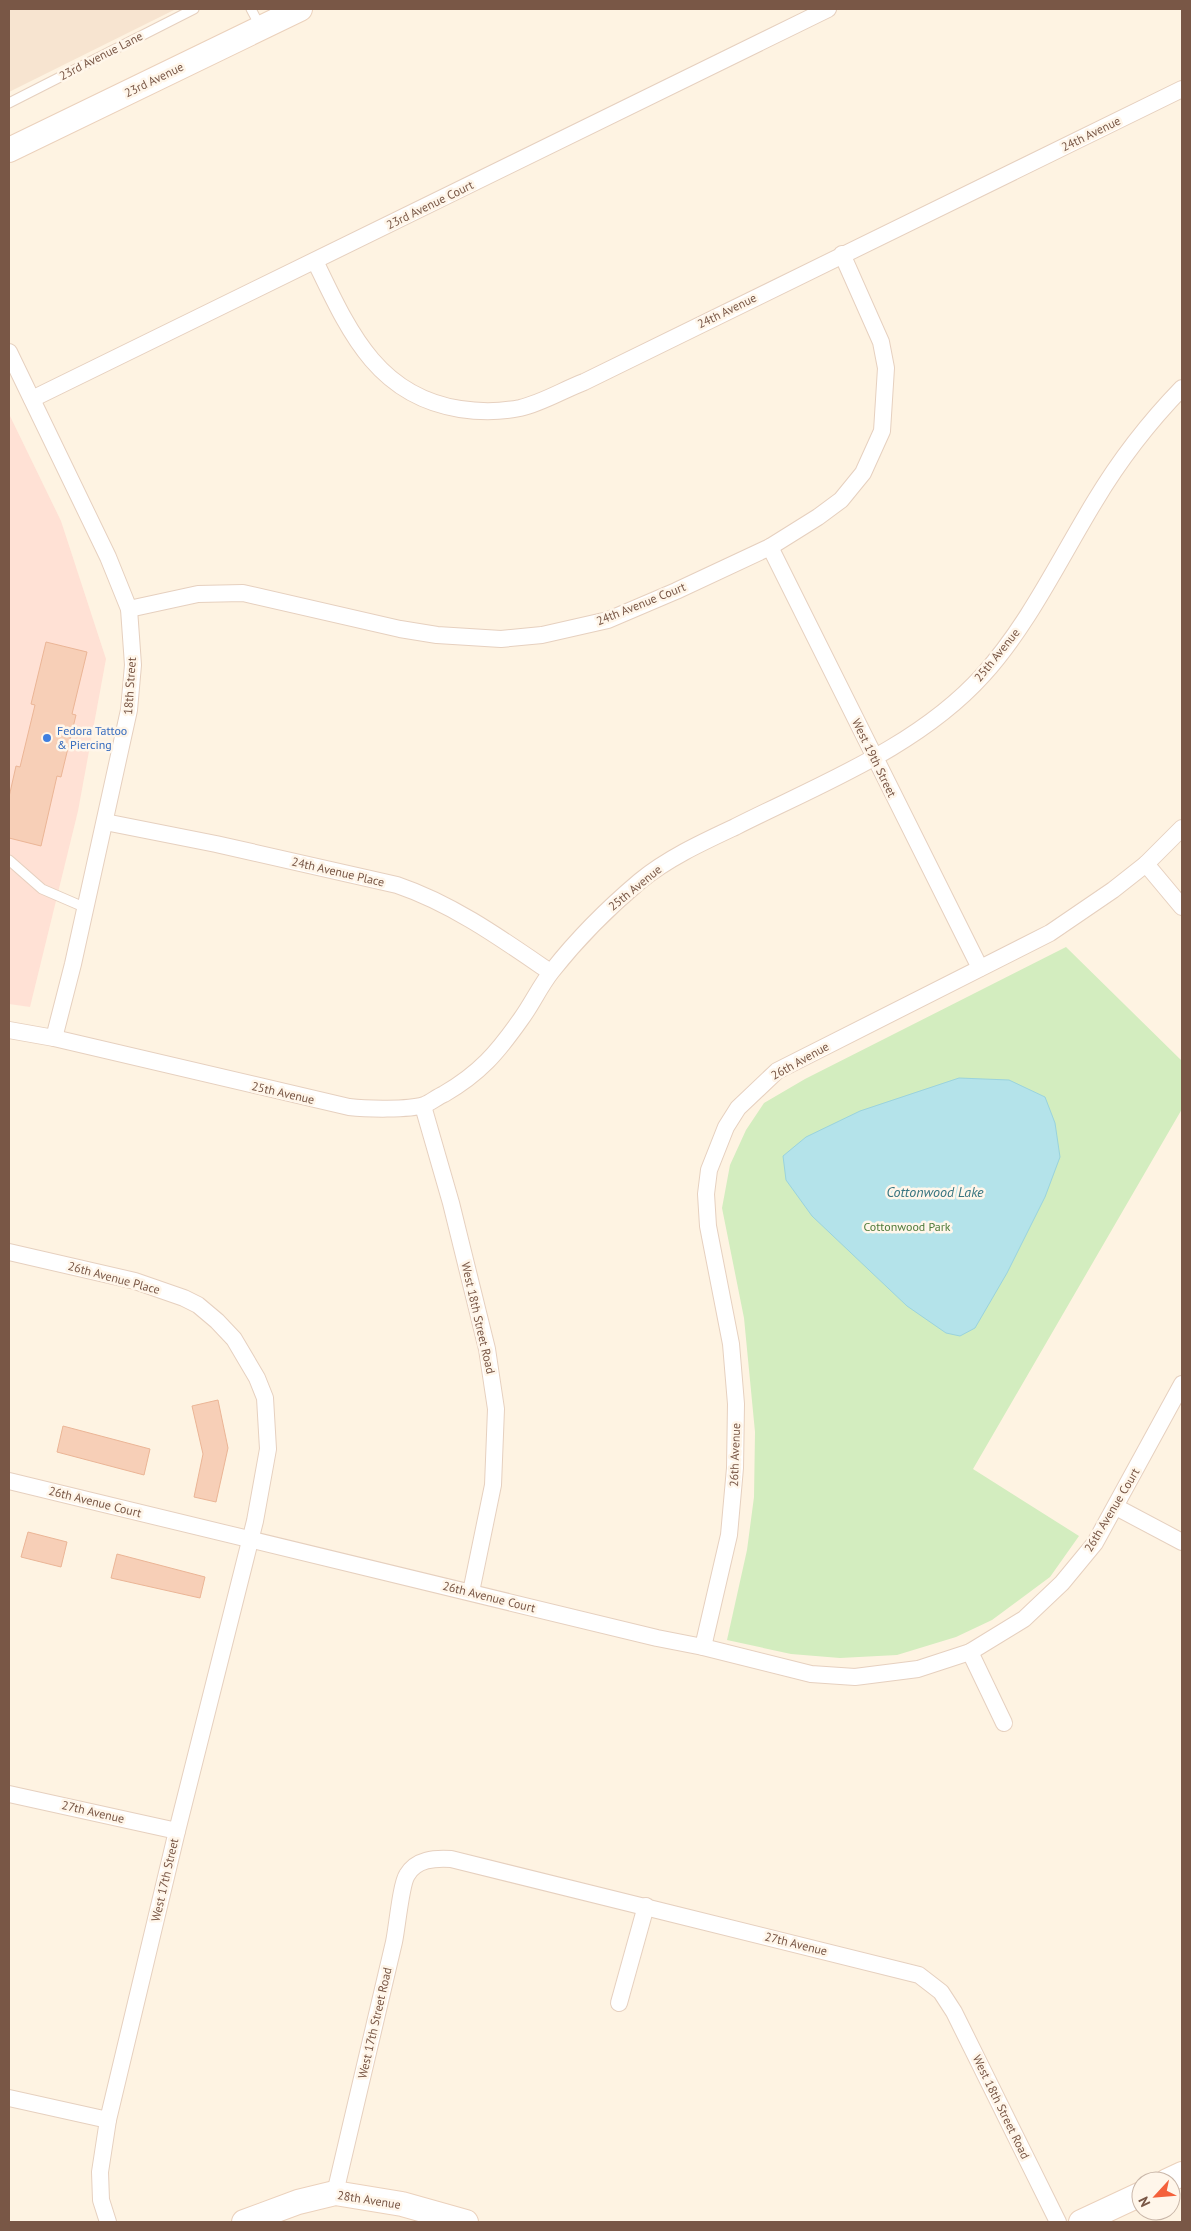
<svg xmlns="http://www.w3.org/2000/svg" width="1191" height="2231" viewBox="0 0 1191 2231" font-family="'PT Sans',sans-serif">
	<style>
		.residential { fill: #f7e4d0 }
		.commercial { fill: #ffe1d5 }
		.green { fill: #d3edbf }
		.water { fill: #b4e3ea; stroke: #9ad3dd }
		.building { fill: #f7cfb7; stroke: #ebb596 }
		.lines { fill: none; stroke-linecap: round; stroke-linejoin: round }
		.lane-casing { stroke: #e6d0bf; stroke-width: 11 }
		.street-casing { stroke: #e6d0bf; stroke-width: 18 }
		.secondary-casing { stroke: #ebd1bc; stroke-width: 26 }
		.lane { stroke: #fff; stroke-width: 9 }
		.street { stroke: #fff; stroke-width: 16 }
		.secondary { stroke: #fff; stroke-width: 24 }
		.shop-dot { fill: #3f7fe0; stroke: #fff6ea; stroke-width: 2 }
		.labels { text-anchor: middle; stroke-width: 5; stroke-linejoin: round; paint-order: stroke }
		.street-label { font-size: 12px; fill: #795746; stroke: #fff6ea }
		.shop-label { font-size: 12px; fill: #366cbe; stroke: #fff6ea; text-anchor: start }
		.park-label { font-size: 12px; fill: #4e7a3a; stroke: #fff6ea }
		.water-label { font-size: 14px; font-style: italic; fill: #387580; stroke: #fff6ea }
	</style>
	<rect width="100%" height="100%" fill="#fef3e2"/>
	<path class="residential" d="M 9,9 L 176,9 L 9,92 Z"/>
	<path class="commercial" d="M 9,414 L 61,521 L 106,659 L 78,811 L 30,1007 L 9,1004 Z"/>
	<path class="green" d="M 1066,947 L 1182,1061 L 1182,1109 L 973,1469 L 1079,1536 L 1050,1577 L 992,1620 L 956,1637 L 897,1655 L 840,1658 L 791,1654 L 727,1640 L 747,1550 L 754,1497 L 755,1432 L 744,1318 L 722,1208 L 730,1165 L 746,1130 L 764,1103 L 805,1079 Z"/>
	<path class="water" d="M 959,1078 L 1009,1080 L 1045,1097 L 1055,1123 L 1060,1157 L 1045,1197 L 1007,1273 L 975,1328 L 960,1336 L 946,1333 L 907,1306 L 812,1216 L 786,1180 L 783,1156 L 806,1137 L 860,1111 Z"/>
	<g class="building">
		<path d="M 46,642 L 87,652 L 72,714 L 76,715 L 61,777 L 57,776 L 41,846 L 9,838 L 9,797 L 16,766 L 20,767 L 35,705 L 31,704 Z"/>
		<path d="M 218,1400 L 228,1448 L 216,1502 L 194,1497 L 203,1454 L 192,1406 Z"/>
		<path d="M 63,1426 L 150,1449 L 144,1475 L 57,1452 Z"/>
		<path d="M 28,1532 L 67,1542 L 61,1567 L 21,1557 Z"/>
		<path d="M 117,1554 L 205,1577 L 200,1598 L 111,1578 Z"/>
	</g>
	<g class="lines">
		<defs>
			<g id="lane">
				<path d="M 251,9 L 260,26"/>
				<path d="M 9,103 L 194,9"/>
				<path d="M 9,860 L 42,889 L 86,908"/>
			</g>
			<g id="street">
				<path d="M 315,261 C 348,329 376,396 460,409 C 480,412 500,412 520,408 C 542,403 563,390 584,382 L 1182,89"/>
				<path d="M 9,352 L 108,557 L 129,609 L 133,665 L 129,710 L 73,964 L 54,1038"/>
				<path d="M 32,399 L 828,9"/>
				<path d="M 770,547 L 980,968"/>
				<path d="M 129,609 L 198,594 L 243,593 L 400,629 L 437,635 L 501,639 L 542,635 L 608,620 L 676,591 L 770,547 L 818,517 L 841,500 L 863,473 L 882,431 L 886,368 L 881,342 L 842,254"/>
				<path d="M 105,822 L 216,844 L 397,885 C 453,904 502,939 550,972"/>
				<path d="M 1146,864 L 1182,907"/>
				<path d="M 9,1030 L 54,1038 L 349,1107 C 366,1109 409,1110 424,1105 C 430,1103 437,1097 444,1094 C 480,1073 497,1053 521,1019 C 532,1004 540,986 552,971 C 578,938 608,908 640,881 C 668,858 703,842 735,827 C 820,784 918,747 983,675 C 1029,624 1059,560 1095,501 C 1119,461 1149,422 1182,388"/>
				<path d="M 423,1106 L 451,1203 L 487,1349 L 496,1409 L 493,1485 L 471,1592"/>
				<path d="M 9,1252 L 135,1281 L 184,1298 L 198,1305 L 217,1321 L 234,1339 L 257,1378 L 265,1398 L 268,1449 L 255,1521 L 177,1831 L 108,2120 L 100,2172 L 101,2200 L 108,2222"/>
				<path d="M 9,1481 L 657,1638 L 703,1647 L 811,1674 L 855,1677 L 918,1669 L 970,1652 L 1024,1619 L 1062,1583 L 1095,1543 L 1182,1384"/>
				<path d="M 1116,1507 L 1182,1542"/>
				<path d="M 703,1647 L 729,1535 L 735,1468 L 736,1404 L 731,1344 L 708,1226 L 706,1194 L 709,1170 L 726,1127 L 738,1108 L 777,1071 L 1050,933 L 1113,890 L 1146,864 L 1182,828"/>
				<path d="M 970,1652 L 1004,1723"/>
				<path d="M 9,1794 L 177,1831"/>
				<path d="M 619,2003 L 646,1906"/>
				<path d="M 9,2098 L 108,2120"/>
				<path d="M 335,2193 C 355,2109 374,2025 394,1942 C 397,1928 401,1884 407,1875 C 416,1859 435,1858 451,1859 L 919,1975 L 941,1992 L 954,2012 L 1058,2222"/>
			</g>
			<g id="secondary">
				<path d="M 9,150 L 300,9"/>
				<path d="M 1167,2181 L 1182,2174"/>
				<path d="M 244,2222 L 298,2202 L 335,2193 L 402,2204 L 466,2222"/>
				<path d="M 1081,2222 L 1141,2194"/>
			</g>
		</defs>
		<use href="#lane" class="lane-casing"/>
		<use href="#street" class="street-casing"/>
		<use href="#secondary" class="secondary-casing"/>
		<use href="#lane" class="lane"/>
		<use href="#street" class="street"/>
		<use href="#secondary" class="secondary"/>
	</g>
	<circle class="shop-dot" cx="47" cy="738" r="5"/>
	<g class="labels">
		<g class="street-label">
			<text transform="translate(101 56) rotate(-27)" y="4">23rd Avenue Lane</text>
			<text transform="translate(154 80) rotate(-26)" y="4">23rd Avenue</text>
			<text transform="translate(1091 134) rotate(-26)" y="4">24th Avenue</text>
			<text transform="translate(430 205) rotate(-26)" y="4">23rd Avenue Court</text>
			<text transform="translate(727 311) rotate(-26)" y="4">24th Avenue</text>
			<text transform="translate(641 604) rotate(-22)" y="4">24th Avenue Court</text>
			<text transform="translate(997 655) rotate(-51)" y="4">25th Avenue</text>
			<text transform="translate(130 686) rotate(-86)" y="4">18th Street</text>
			<text transform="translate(874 758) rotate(64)" y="4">West 19th Street</text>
			<text transform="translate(338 872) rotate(13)" y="4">24th Avenue Place</text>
			<text transform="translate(635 888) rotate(-39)" y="4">25th Avenue</text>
			<text transform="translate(800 1061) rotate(-29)" y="4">26th Avenue</text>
			<text transform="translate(283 1093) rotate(13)" y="4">25th Avenue</text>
			<text transform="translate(114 1278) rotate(15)" y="4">26th Avenue Place</text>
			<text transform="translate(478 1318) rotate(77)" y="4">West 18th Street Road</text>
			<text transform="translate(735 1455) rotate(-88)" y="4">26th Avenue</text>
			<text transform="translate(95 1502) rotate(14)" y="4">26th Avenue Court</text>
			<text transform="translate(1112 1510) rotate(-59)" y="4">26th Avenue Court</text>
			<text transform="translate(489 1597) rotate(14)" y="4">26th Avenue Court</text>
			<text transform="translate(93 1812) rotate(13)" y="4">27th Avenue</text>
			<text transform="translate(165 1880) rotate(-77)" y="4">West 17th Street</text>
			<text transform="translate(796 1944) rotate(14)" y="4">27th Avenue</text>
			<text transform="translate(375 2023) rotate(-77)" y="4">West 17th Street Road</text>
			<text transform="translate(1001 2107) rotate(64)" y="4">West 18th Street Road</text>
			<text transform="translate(369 2200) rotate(9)" y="4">28th Avenue</text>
		</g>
		<g class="shop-label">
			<text x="57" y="735">Fedora Tattoo<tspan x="57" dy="14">&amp; Piercing</tspan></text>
		</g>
		<g class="park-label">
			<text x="907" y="1231">Cottonwood Park</text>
		</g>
		<g class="water-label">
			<text x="935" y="1197">Cottonwood Lake</text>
		</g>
	</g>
	<rect width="1191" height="2231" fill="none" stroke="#795746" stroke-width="20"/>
	<g transform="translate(1156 2196) rotate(244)"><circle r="24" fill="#fff6ea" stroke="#c9b6a8"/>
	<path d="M0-4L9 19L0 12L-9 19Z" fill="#f4613b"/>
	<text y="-8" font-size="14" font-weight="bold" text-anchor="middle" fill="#795746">N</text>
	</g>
</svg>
